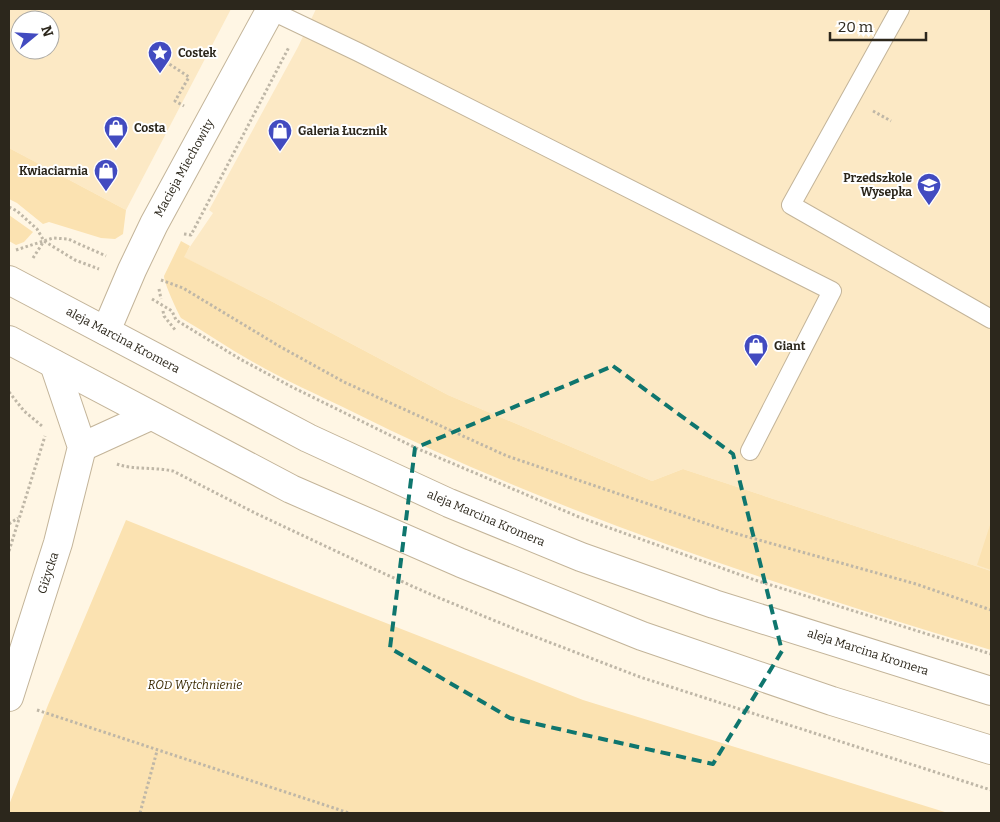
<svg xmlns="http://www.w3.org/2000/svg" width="1000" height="822" viewBox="0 0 1000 822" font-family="Bitter,serif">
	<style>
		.built { fill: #fce9c5; fill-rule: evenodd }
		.green { fill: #fbe2b1 }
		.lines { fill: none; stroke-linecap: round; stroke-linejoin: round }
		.service-casing { stroke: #c3b499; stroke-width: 20 }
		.minor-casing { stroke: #c3b499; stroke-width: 30 }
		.secondary-casing { stroke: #c3b499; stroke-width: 30 }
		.path { stroke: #bfb7a7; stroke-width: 3; stroke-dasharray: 2.5 2.5; stroke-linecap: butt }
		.service { stroke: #fff; stroke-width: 18 }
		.minor { stroke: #fff; stroke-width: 28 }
		.secondary { stroke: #fff; stroke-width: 28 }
		.marked { fill: none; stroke: #0f766e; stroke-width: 4; stroke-dasharray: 10 6; stroke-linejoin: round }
		.labels { text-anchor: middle; stroke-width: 4; stroke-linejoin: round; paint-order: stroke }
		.poi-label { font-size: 12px; font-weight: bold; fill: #2c271c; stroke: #fff; text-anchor: start }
		.street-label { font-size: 12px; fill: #2c271c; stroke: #fff }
		.park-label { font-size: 12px; font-style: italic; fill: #3a2901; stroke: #fff }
	</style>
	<rect width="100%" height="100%" fill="#fff6e4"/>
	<g class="built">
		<path d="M 9,9 L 231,9 L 126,210 L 9,148 ZM 20,20 L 50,20 L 50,50 L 20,50 Z"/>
		<path d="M 316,9 L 991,9 L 991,571 L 683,469 L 652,481 L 448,395 L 269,300 L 183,257 L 213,213 L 209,210 L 298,47 Z"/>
	</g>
	<g class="green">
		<path d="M 9,148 L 126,210 L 123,234 L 115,239 L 101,238 L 49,222 L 43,224 L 17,203 L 9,199 Z"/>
		<path d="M 9,215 L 33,232 L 24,242 L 16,245 L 9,241 Z"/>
		<path d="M 181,241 L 190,246 L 184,257 L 269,300 L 448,395 L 652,481 L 683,469 L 991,571 L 991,650 C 773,584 555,513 351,411 C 318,395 284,380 253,362 C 228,348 205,332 181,318 C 177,311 164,283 164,276 Z"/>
		<path d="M 126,520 L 299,589 L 583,700 L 948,813 L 9,813 L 9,805 L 48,705 Z"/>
		<path d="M 991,522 L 991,570 L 977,565 Z"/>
	</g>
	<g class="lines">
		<defs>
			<g id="service">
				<path d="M 900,9 L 791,205 L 991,319"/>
				<path d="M 270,10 L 358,52 L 832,291 L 750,451"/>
			</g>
			<g id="minor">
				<path d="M 106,331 L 132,270 L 154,224 L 271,9"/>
				<path d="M 82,447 L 150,416"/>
				<path d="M 9,697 L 58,543 L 82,447 L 54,364"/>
			</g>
			<g id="secondary">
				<path d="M 9,280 L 308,438 L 449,503 L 581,557 L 714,604 L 991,691"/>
				<path d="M 9,340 L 291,489 L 461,563 L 642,636 L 832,701 L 991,750"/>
			</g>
		</defs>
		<use href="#service" class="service-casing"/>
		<use href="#minor" class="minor-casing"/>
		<use href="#secondary" class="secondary-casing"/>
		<g class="path">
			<path d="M 157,56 L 189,77 L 175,101 L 184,106"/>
			<path d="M 873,111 L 891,121"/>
			<path d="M 9,207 L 17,211 L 37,229 L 44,241 L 75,260 L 99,269"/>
			<path d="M 184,234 L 191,235 L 289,47"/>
			<path d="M 16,250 L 53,238 L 68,239 L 106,256"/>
			<path d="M 33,258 L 44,241"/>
			<path d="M 161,280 L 183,288 L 279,346 L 344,382 L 507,456 L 734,533 L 916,584 L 991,610"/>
			<path d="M 159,289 L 161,299"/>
			<path d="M 152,299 L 172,311 L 176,320 L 240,359 L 292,387 L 416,448 L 579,517 L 755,580 L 991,654"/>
			<path d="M 163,311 L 164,316 L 176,331"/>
			<path d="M 9,392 L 24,411 L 42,426"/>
			<path d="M 117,464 C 133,470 155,467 173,471 L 255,513 L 374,569 L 432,595 L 520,631 L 640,677 L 991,790"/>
			<path d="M 9,524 L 18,518"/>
			<path d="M 9,551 L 45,436"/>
			<path d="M 37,710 L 349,813"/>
			<path d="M 140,813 L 157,751"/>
		</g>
		<use href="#service" class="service"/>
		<use href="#minor" class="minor"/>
		<use href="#secondary" class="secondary"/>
	</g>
	<path class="marked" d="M 613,366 L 733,454 L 782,651 L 713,764 L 510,718 L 390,648 L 415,448 Z"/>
	<defs>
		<symbol id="sight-pin" viewBox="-11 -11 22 30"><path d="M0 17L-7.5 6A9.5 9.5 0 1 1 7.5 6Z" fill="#424bc0" stroke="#fff"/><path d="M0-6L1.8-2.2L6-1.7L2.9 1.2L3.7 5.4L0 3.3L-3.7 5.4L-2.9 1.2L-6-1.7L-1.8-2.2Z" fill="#fff"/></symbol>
		<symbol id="shop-pin" viewBox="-11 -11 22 30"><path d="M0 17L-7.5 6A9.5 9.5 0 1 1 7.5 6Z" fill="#424bc0" stroke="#fff"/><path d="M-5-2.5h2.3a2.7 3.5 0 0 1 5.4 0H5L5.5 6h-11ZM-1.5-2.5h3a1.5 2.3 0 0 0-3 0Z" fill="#fff"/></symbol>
		<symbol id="school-pin" viewBox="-11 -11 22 30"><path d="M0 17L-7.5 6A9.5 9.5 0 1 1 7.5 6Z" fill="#424bc0" stroke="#fff"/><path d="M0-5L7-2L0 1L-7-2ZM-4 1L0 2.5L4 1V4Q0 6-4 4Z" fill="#fff"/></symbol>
	</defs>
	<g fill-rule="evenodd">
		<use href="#sight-pin" x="146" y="39" width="28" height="38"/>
		<use href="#shop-pin" x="102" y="114" width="28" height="38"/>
		<use href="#shop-pin" x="266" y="117" width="28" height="38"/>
		<use href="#shop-pin" x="92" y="157" width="28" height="38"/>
		<use href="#school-pin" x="915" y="171" width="28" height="38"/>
		<use href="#shop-pin" x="742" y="332" width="28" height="38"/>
	</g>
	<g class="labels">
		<g class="poi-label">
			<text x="178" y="57">Costek</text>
			<text x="134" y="132">Costa</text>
			<text x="298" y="135">Galeria Łucznik</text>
			<text x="88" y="175" text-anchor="end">Kwiaciarnia</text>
			<text x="912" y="182" text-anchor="end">Przedszkole<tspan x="912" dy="14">Wysepka</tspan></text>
			<text x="774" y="350">Giant</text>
		</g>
		<g class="street-label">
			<text transform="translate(184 168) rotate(-61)" y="4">Macieja Miechowity</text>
			<text transform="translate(123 340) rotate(28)" y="4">aleja Marcina Kromera</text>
			<text transform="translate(486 518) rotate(23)" y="4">aleja Marcina Kromera</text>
			<text transform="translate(48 573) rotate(-72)" y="4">Giżycka</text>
			<text transform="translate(868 652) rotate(18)" y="4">aleja Marcina Kromera</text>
		</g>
		<g class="park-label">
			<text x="195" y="689">ROD Wytchnienie</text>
		</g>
	</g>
	<rect width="1000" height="822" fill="none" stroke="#2c271c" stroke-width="20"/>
	<g transform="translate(35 35) rotate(72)"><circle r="24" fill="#ffffff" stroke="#aba9a4"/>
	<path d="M0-4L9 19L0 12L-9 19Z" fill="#424bc0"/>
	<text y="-8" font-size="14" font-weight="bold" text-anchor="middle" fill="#2c271c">N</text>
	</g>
	<path d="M830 32v8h96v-8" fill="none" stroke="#2c271c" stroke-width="2.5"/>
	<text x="838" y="32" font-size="15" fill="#2c271c" stroke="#ffffff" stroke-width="4" paint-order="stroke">20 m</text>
</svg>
